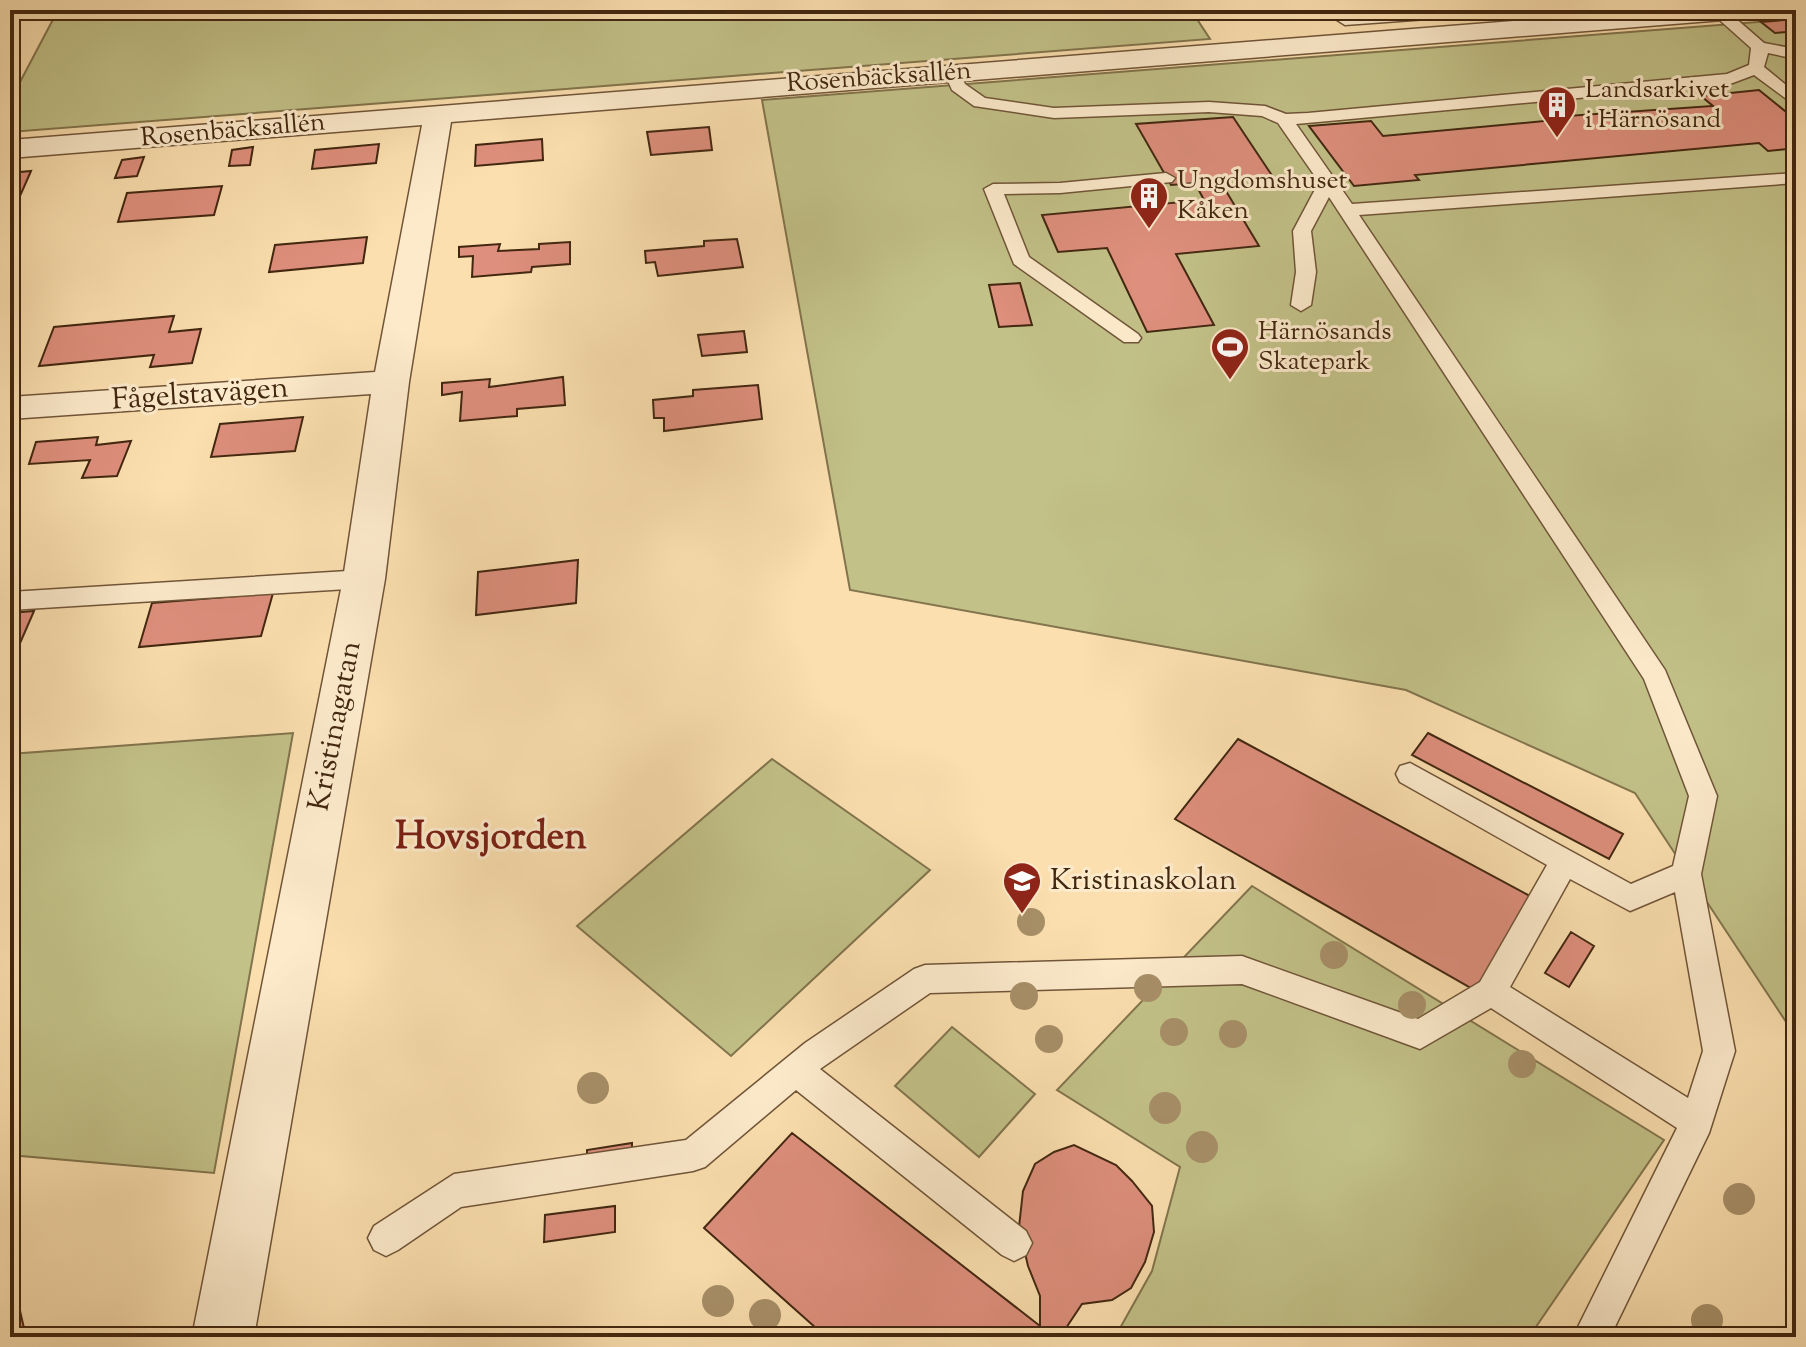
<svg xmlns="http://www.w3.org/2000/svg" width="1806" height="1347" font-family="'Sorts Mill Goudy',serif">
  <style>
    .green { fill: #c2c188; stroke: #82744c; stroke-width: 2 }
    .building { fill: #de8f7d; stroke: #422710; stroke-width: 2 }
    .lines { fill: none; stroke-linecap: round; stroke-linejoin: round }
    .service-casing { stroke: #705538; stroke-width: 3 }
    .minor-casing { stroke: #705538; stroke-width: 3 }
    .service { fill: #fceacb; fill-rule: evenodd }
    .minor { fill: #fceacb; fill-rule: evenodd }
    .tree { fill: #a78f68 }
    .labels { text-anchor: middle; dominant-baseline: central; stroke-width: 6; stroke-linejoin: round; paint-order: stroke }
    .far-street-label { font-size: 26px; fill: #422710; stroke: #fceacb }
    .far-poi-label { font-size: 26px; fill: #422710; stroke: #fceacb; text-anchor: start }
    .street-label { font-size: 30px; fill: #422710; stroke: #fceacb }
    .poi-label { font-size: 30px; fill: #422710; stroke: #fceacb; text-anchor: start }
    .district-label { font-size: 38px; font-weight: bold; fill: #7a1f14; stroke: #fceacb }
  </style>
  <rect width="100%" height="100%" fill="#fbdfaf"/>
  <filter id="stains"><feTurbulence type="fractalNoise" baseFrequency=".0025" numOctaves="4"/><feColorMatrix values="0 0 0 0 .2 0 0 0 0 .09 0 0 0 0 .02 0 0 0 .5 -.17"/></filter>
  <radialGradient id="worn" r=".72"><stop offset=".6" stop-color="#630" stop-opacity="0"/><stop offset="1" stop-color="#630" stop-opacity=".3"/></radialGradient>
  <!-- green -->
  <path class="green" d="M58 10H1191L1210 39 10 132V101Z
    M1796 19V1037L1635 793 1406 690 850 590 762 100Z
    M293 733 214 1173 10 1155V754Z
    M772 759 930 870 731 1056 577 926Z
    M1252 886 1664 1140 1529 1337H1115L1152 1271 1180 1167 1057 1090Z
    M952 1027 1035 1094 979 1157 895 1086Z"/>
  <!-- building -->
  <path class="building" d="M1796 19V31L1775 33 1761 22Z
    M1759 90 1796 120V148L1768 151 1759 143 1415 175 1419 180 1354 186 1309 126 1371 121 1383 136 1555 120 1552 117 1713 106 1701 96Z
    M1233 117 1273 177 1220 181 1259 246 1176 254 1214 325 1147 332 1107 248 1058 252 1042 215 1204 200 1195 183 1171 185 1136 124Z
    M709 127 712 150 651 155 647 132Z
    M542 139 543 160 475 166 476 145Z
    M379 144 376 163 312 169 315 150Z
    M253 147 250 165 229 166 232 150Z
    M144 157 137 176 115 178 122 160Z
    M31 171 20 196H10V173Z
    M222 186 214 215 118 222 127 193Z
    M367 237 363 263 269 272 275 245Z
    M737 239 743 267 658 276 655 262 646 263 645 251 704 246V241Z
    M570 242V264L532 267 531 272 472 277 473 256 459 257V247L500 244 498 251 539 249V244Z
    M1020 283 1032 325 999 327 989 285Z
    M174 316 169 332 201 329 192 363 150 367 154 355 39 366 54 327Z
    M744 331 747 352 702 356 698 335Z
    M563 377 565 405 517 409V416L460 421 462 392 442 395V383L490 379 489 387Z
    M758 385 762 419 664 431V418H654L653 400 693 396V390Z
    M303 417 295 451 211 457 220 424Z
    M98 437 96 445 131 441 117 476 82 478 90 460 29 464 36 442Z
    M578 560 576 603 476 615 478 572Z
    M273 593 261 636 139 647 152 603Z
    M34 611 14 657H10V613Z
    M1428 733 1623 834 1609 859 1412 755Z
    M1238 739 1530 896 1478 992 1175 819Z
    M1571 932 1594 946 1569 987 1545 973Z
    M792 1133 1040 1326V1296L1028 1266 1019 1227 1023 1191 1035 1164 1054 1152 1074 1145 1116 1165 1132 1181 1152 1206 1154 1232 1145 1262 1131 1288 1112 1300 1082 1304 1060 1337H826L704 1228Z
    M632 1143V1161L587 1167V1150Z
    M615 1206V1232L544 1242 545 1215Z
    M10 1267 26 1337H10Z"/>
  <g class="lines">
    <!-- service casing -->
    <g class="service-casing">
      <path id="service" d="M1419 10H1490L1482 15 1345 25 1337 20 1345 15Z
        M1713 10H1726L1764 43 1796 49V59L1768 53 1764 67 1796 93V106L1754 75 1730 84 1296 124 1352 204 1796 173V183L1359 215 1665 670 1717 796 1701 874 1735 1051 1709 1133 1610 1337H1573L1677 1128 1491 1008 1420 1049 1242 984 930 993 820 1069 1026 1231 1032 1243 1026 1255 1014 1261 1002 1255 796 1090 705 1167 693 1171 461 1207 398 1250 386 1256 374 1250 368 1238 374 1226 454 1174 686 1140 805 1043 914 969 925 965 1242 956 1418 1019 1480 982 1547 865 1400 782 1396 774 1400 766 1410 763 1631 884 1673 866 1689 796 1644 679 1329 197 1311 231 1316 272 1311 305 1301 311 1291 305 1296 272 1293 231 1319 182 1278 123 1262 116 1209 112 1054 118 974 106 952 90 944 72 946 69H958L965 84 985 98 1054 108 1209 102 1265 106 1286 114 1308 113 1727 74 1749 65 1751 48 1714 15ZM1570 879 1630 911 1675 892 1703 1051 1688 1098 1510 987Z
        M1166 173 1175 178 1172 182 1060 193 1004 194 1029 257 1138 334 1141 338 1138 342H1124L1014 264 984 189 993 184 1060 183Z
        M364 570 373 573 376 579 373 585 364 588 10 610V592Z"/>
    </g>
    <!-- minor casing -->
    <g class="minor-casing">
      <path id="minor" d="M1651 10H1761L1757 15 1748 18 451 122 409 382 385 579 254 1337H192L343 579 371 394 10 419V397L375 372 422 125 10 158V140Z"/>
    </g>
    <!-- service -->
    <use href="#service" class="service"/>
    <!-- minor -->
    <use href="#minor" class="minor"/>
  </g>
  <!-- trees -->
  <g class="tree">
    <circle cx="1031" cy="922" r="14"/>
    <circle cx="1334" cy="955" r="14"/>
    <circle cx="1148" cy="988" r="14"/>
    <circle cx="1024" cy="996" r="14"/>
    <circle cx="1412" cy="1005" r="14"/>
    <circle cx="1174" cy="1032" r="14"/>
    <circle cx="1233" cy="1034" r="14"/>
    <circle cx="1049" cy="1039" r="14"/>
    <circle cx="1522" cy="1064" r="14"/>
    <circle cx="593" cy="1088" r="16"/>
    <circle cx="1165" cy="1108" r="16"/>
    <circle cx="1202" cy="1147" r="16"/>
    <circle cx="1739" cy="1199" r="16"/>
    <circle cx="718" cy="1301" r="16"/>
    <circle cx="765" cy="1315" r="16"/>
    <circle cx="1707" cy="1320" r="16"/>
  </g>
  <!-- icons -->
  <defs>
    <g id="building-pin" transform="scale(2)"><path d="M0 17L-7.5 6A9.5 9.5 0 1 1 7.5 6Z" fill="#8f2418" stroke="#fceacb"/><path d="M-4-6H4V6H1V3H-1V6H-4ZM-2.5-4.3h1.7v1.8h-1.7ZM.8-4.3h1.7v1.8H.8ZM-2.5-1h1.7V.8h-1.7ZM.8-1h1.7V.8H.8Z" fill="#fff"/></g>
    <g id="stadium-pin" transform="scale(2)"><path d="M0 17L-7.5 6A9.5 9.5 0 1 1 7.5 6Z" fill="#8f2418" stroke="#fceacb"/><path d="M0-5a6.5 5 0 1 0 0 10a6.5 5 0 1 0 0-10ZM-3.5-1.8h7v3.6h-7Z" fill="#fff"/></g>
    <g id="school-pin" transform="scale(2)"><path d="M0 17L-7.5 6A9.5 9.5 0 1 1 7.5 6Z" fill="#8f2418" stroke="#fceacb"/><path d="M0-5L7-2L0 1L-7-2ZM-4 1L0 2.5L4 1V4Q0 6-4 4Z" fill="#fff"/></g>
  </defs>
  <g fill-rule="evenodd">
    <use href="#building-pin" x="1557" y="105"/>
    <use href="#building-pin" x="1149" y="196"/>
    <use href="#stadium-pin" x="1230" y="347"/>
    <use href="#school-pin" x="1022" y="881"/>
  </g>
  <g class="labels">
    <!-- far-street labels -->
    <g class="far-street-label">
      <text transform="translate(879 78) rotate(-4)">Rosenbäcksallén</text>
      <text transform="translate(233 131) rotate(-5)">Rosenbäcksallén</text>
    </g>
    <!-- far-poi labels -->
    <g class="far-poi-label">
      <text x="1585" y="90">Landsarkivet<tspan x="1585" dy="30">i Härnösand</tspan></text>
      <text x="1177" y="181">Ungdomshuset<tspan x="1177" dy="30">Kåken</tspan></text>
      <text x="1258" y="332">Härnösands<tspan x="1258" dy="30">Skatepark</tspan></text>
    </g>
    <!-- street labels -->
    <g class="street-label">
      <text transform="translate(200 395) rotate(-4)">Fågelstavägen</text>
      <text transform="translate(336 726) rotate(-79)">Kristinagatan</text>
    </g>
    <!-- poi labels -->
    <g class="poi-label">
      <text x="1050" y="881">Kristinaskolan</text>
    </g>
    <!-- district labels -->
    <g class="district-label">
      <text x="491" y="839">Hovsjorden</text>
    </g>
  </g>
  <!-- margin -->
  <rect width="1806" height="1347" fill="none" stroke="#fbdfaf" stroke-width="40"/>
  <rect x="12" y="12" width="1782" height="1323" fill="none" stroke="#422710" stroke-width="4"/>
  <rect x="20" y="20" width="1766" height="1307" fill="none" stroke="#422710" stroke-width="2"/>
  <rect width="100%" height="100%" filter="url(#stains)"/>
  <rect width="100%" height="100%" fill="url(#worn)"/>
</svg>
